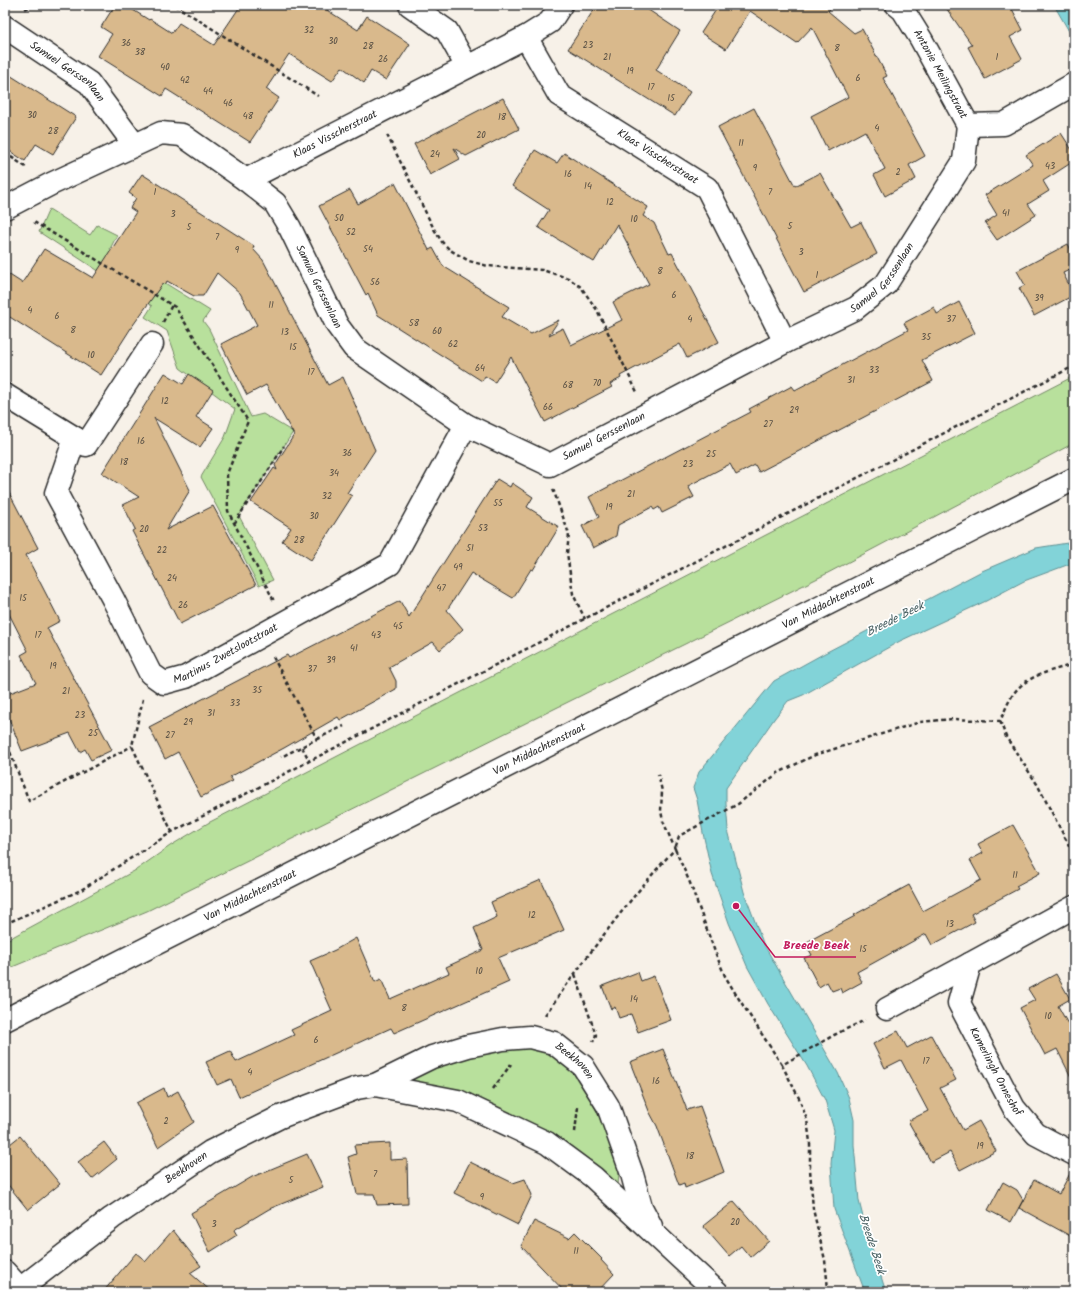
<svg xmlns="http://www.w3.org/2000/svg" width="1079" height="1297" font-family="Kalam,sans-serif">
  <style>
    .green { fill: #b8e09c; stroke: #728664 }
    .water { fill: #82d3d8; stroke: #5f9093 }
    .building { fill: #d9b98c; stroke: #2b2b2b }
    .lines { fill: none; stroke-linecap: round; stroke-linejoin: round }
    .minor-casing { stroke: #2b2b2b; stroke-width: 25 }
    .tertiary-casing { stroke: #2b2b2b; stroke-width: 25 }
    .primary-casing { stroke: #2b2b2b; stroke-width: 25 }
    .path { stroke: #2b2b2b; stroke-width: 2.5; stroke-dasharray: 4 3; stroke-linecap: butt }
    .minor { stroke: #fff; stroke-width: 22 }
    .tertiary { stroke: #fff; stroke-width: 22 }
    .primary { stroke: #fff; stroke-width: 22 }
    .labels { text-anchor: middle; dominant-baseline: central; stroke-width: 3.5; stroke-linejoin: round; paint-order: stroke }
    .number-label { font-size: 9px; fill: #564e43 }
    .street-label { font-size: 11px; fill: #2b2b2b; stroke: #fff }
    .water-label { font-size: 12px; font-style: italic; fill: #455d5f; stroke: #fff }
    .leader { fill: none; stroke: #c2185b; stroke-width: 1.5 }
    .callout-dot { fill: #c2185b; stroke: #fff; stroke-width: 1.5 }
    .callout-label { font-size: 12px; text-anchor: middle; font-weight: bold; fill: #c2185b; stroke: #fff; stroke-width: 3.5; stroke-linejoin: round; paint-order: stroke }
  </style>
  <rect width="100%" height="100%" fill="#f7f1e8"/>
  <filter id="ink" filterUnits="userSpaceOnUse"><feTurbulence type="fractalNoise" baseFrequency=".025" numOctaves="2"/><feDisplacementMap in="SourceGraphic" scale="8" xChannelSelector="R" yChannelSelector="G"/><feConvolveMatrix kernelMatrix="1 2 1 2 8 2 1 2 1" color-interpolation-filters="sRGB"/></filter>
  <g filter="url(#ink)">
    <!-- green -->
    <path class="green" d="M49 209 90 235 97 225 117 235 110 249 210 311 203 321 209 329 251 417 263 414 293 432 239 516 273 580 259 586 201 477 225 437 235 409 180 368 167 331 145 317 152 306 39 232Z
      M1074 376V443L824 575 147 911 5 970V941L136 870 170 846 208 823Z
      M516 1046 544 1049 569 1066 586 1087 605 1130 619 1172 618 1186 419 1087 410 1080 412 1073 447 1062Z"/>
    <!-- water -->
    <path class="water" d="M1054 5H1074V40Z
      M1074 542V565H1067L1024 581 986 601 900 641 803 695 788 701 774 719 726 788V804L728 830 744 892 763 943 838 1073 849 1098 854 1120V1145L859 1201 867 1233 886 1292H865L834 1209 831 1163 834 1130 825 1100 807 1066 768 1004 747 966 729 923 712 874 703 833 697 800 693 788 699 772 774 681 823 654 982 571 1036 548Z"/>
    <!-- building -->
    <path class="building" d="M115 5H125L149 20 150 19 172 33 179 23 214 45 241 5H319L358 30 367 16 410 44 386 80 371 71 364 83 342 67 332 81 289 54 266 89 279 98 250 142 166 89 162 96 98 56 112 34 101 27Z
      M597 5H641L680 31 656 70 690 92 675 116 568 49Z
      M719 5H834L828 11 854 33 862 29 887 76 883 78 925 156 909 165 916 179 885 196 874 175 885 169 865 131 828 151 811 116 848 97 812 27 797 43 750 11 726 49 701 33Z
      M944 5H1010L1023 30 1010 37 1022 59 985 79 968 47 972 45Z
      M5 72 76 117 53 154 36 144 25 161 5 148Z
      M503 98 519 129 466 156 454 148 460 159 430 175 414 144Z
      M754 108 795 186 820 173 851 227 861 222 877 254 804 292 718 127Z
      M1061 133 1074 153V161L1043 181 1049 191 1028 204 1036 215 997 240 985 223 997 215 985 195 1033 165 1026 155Z
      M535 150 557 163 564 153 648 207 643 216 654 223 669 254 672 253 719 342 687 358 680 344 620 376 621 378 610 384 612 387 545 422 511 357 495 382 485 376 482 381 378 315 368 293 366 295 319 206 350 190 358 204 395 183 429 250 433 248 443 266 509 307 502 317 531 334 559 320 549 335 563 328 571 345 622 320 613 302 649 284 617 224 594 262 538 227 549 210 512 186Z
      M142 174 254 246 253 249 263 260 328 385 343 377 375 450 347 493 352 496 311 560 282 541 291 528 251 502 274 468 277 470 275 465 294 435 266 385 247 395 221 344 257 325 240 293 217 273 203 296H194L167 281 165 285 163 283 131 328 101 375 5 314V272L22 283 44 249 93 278 136 212 130 208 136 198 129 193Z
      M1068 244 1074 256V268L1063 273 1074 295 1034 316 1019 288 1025 285 1017 271Z
      M959 302 975 333 922 360 933 381 759 472 755 465 736 475 730 464 688 486 694 497 662 513 659 507 654 510 652 507 618 525 616 536 593 548 582 526 599 517 589 497 751 412 749 409 792 386 795 390 908 330 904 323 934 307 937 314Z
      M165 373 183 384 189 374 213 390 196 417 213 428 200 447 154 418 190 490 166 530 213 506 256 585 180 624 132 531 135 529 123 505 139 497 102 473Z
      M497 479 510 487 512 483 533 497 527 507 559 527 533 570 531 569 513 598 471 573 447 610 463 629 440 650 433 642 389 667 396 681V689L340 720 338 717 284 748 230 777 233 781 201 797 178 752 165 759 149 727 287 655 289 658 400 601 409 617Z
      M5 485 38 548 26 555 60 621 47 628 112 750 91 760 85 749 80 752 70 733 22 751 5 709V695L36 683 21 655 28 651 5 606Z
      M1013 825 1040 873 1016 886 1018 889 971 914 975 922 932 945 926 934 857 972 862 982 842 993 840 988 832 991 827 982 819 987 804 958 812 955 805 943 855 916 854 915 909 885 923 911 981 880 970 860 983 853 978 844Z
      M541 880 564 930 498 958 509 982 394 1033 391 1028 239 1097 231 1079 217 1085 206 1062 230 1051 236 1062 294 1035 291 1030 332 1011 310 961 335 950 356 938 375 982 381 979 390 999 449 973 446 967 483 950 474 928 497 917 491 902Z
      M638 972 641 981 654 976 671 1020 638 1032 631 1014 619 1018 615 1007 611 1009 602 986Z
      M1056 974 1070 999 1058 1006 1074 1035V1083L1057 1049 1045 1055 1020 1008 1035 1000 1028 989Z
      M898 1031 907 1048 931 1035 956 1080 940 1088 963 1130 979 1121 996 1151 960 1170 950 1152 931 1162 908 1121 928 1111 901 1060 885 1068 873 1044Z
      M663 1049 687 1110 700 1106 724 1172 685 1188 684 1183 679 1185 657 1126 649 1111 630 1062Z
      M164 1088 167 1097 178 1091 194 1122 158 1147 136 1103Z
      M20 1136 60 1184 28 1210 5 1181V1148Z
      M104 1142 117 1159 92 1179 78 1162Z
      M390 1143V1160L407 1159 408 1204 377 1205 374 1194H357L348 1157 356 1154 354 1145Z
      M307 1154 323 1187 269 1209 234 1230 237 1235 210 1252 191 1213 252 1177Z
      M470 1162 513 1183 525 1179 532 1195 518 1225 454 1193Z
      M1074 1166V1238L1019 1208 1034 1180 1059 1194Z
      M1003 1182 1017 1190 1023 1200 1011 1222 988 1210Z
      M734 1201 769 1241 750 1257 741 1246 729 1256 703 1226Z
      M534 1221 569 1238 575 1232 602 1259 601 1260 614 1274 597 1292H565L521 1246Z
      M173 1230 201 1266 190 1273 212 1292H103L136 1253 146 1261Z"/>
    <g class="lines">
      <!-- minor casing -->
      <g class="minor-casing">
        <g id="minor">
          <path d="M410 5 447 31 467 67"/>
          <path id="s1" d="M897 5 903 10 921 39 968 125"/>
          <path id="s2" d="M5 27 89 83 134 144"/>
          <path id="s3" d="M526 37 559 95 707 188 785 342"/>
          <path id="s4" d="M246 180 526 37 550 22 561 5"/>
          <path id="s5" d="M5 208 51 184 161 133 182 135 246 180 275 203 290 228 337 325 354 348 466 425 550 465 785 342 856 308 886 284 964 161 968 125 1004 124 1074 84"/>
          <path id="s6" d="M5 395 75 438 56 493 113 599 150 673 164 683 186 677 390 564 466 425"/>
          <path d="M75 438 86 445 152 344"/>
          <path id="s7" d="M1074 907 970 964 959 1003 1014 1108 1036 1134 1074 1154"/>
          <path d="M887 1009 970 964"/>
          <path id="s8" d="M375 1085 432 1057 468 1046 503 1039 530 1037 554 1043 583 1066 608 1106 632 1174 641 1207 651 1226"/>
          <path id="s9" d="M20 1289 112 1218 210 1152 280 1117 357 1088 375 1085 458 1101 547 1143 593 1177 717 1292"/>
        </g>
      </g>
      <!-- tertiary casing -->
      <g class="tertiary-casing">
        <path id="tertiary" d="M5 1272 23 1292"/>
      </g>
      <!-- primary casing -->
      <g class="primary-casing">
        <g id="primary">
          <path id="s10" d="M5 1020 1074 479"/>
        </g>
      </g>
      <!-- path -->
      <path class="path" d="M175 5 318 96
        M25 9 34 5
        M387 135 434 229 442 242 450 250 469 261 488 266 542 270 568 278 581 287 597 310 637 392
        M5 153 26 167
        M34 222 175 307 248 421 227 474 228 511 274 601
        M163 322 172 305
        M553 489 569 534 567 553 573 594 585 619
        M234 524 284 446
        M273 657 317 739 281 757
        M143 699 132 746 172 832
        M1000 721 1006 737 1037 784 1074 855
        M5 739 29 801 132 746
        M317 739 344 726
        M302 747 309 760
        M5 924 81 890 172 832 1074 366
        M575 974 596 1035 593 1042
        M545 1015C586 958 627 901 675 849L663 821 661 811 662 791 658 774
        M782 1065 737 996 725 976 715 952 690 883 675 849 679 836 738 804 778 773 815 755 920 722 953 719 1000 721C1004 713 1007 704 1012 696 1025 675 1052 671 1074 664
        M493 1089 511 1064
        M575 1132 578 1107
        M827 1292 828 1289 825 1260 813 1209 810 1169V1142L807 1120 799 1098 782 1065 834 1035 865 1020"/>
      <!-- minor -->
      <use href="#minor" class="minor"/>
      <!-- tertiary -->
      <use href="#tertiary" class="tertiary"/>
      <!-- primary -->
      <use href="#primary" class="primary"/>
    </g>
  </g>
  <g class="labels">
    <!-- number labels -->
    <g class="number-label">
      <text x="309" y="30">32</text>
      <text x="333" y="41">30</text>
      <text x="126" y="43">36</text>
      <text x="588" y="45">23</text>
      <text x="368" y="46">28</text>
      <text x="837" y="48">8</text>
      <text x="140" y="52">38</text>
      <text x="607" y="57">21</text>
      <text x="997" y="57">1</text>
      <text x="383" y="59">26</text>
      <text x="165" y="67">40</text>
      <text x="630" y="71">19</text>
      <text x="858" y="78">6</text>
      <text x="185" y="80">42</text>
      <text x="651" y="87">17</text>
      <text x="208" y="91">44</text>
      <text x="671" y="98">15</text>
      <text x="228" y="103">46</text>
      <text x="32" y="115">30</text>
      <text x="248" y="116">48</text>
      <text x="502" y="117">18</text>
      <text x="877" y="128">4</text>
      <text x="53" y="131">28</text>
      <text x="481" y="135">20</text>
      <text x="741" y="143">11</text>
      <text x="435" y="154">24</text>
      <text x="1050" y="166">43</text>
      <text x="755" y="168">9</text>
      <text x="898" y="172">2</text>
      <text x="568" y="174">16</text>
      <text x="588" y="186">14</text>
      <text x="155" y="192">1</text>
      <text x="770" y="192">7</text>
      <text x="610" y="202">12</text>
      <text x="1006" y="213">41</text>
      <text x="173" y="214">3</text>
      <text x="339" y="218">50</text>
      <text x="634" y="219">10</text>
      <text x="790" y="226">5</text>
      <text x="189" y="227">5</text>
      <text x="351" y="232">52</text>
      <text x="217" y="237">7</text>
      <text x="368" y="249">54</text>
      <text x="237" y="250">9</text>
      <text x="801" y="252">3</text>
      <text x="660" y="271">8</text>
      <text x="817" y="275">1</text>
      <text x="375" y="282">56</text>
      <text x="674" y="295">6</text>
      <text x="1039" y="298">39</text>
      <text x="271" y="305">11</text>
      <text x="30" y="310">4</text>
      <text x="57" y="316">6</text>
      <text x="690" y="319">4</text>
      <text x="951" y="319">37</text>
      <text x="414" y="323">58</text>
      <text x="73" y="330">8</text>
      <text x="437" y="331">60</text>
      <text x="285" y="332">13</text>
      <text x="926" y="337">35</text>
      <text x="453" y="344">62</text>
      <text x="293" y="347">15</text>
      <text x="91" y="355">10</text>
      <text x="480" y="368">64</text>
      <text x="874" y="370">33</text>
      <text x="311" y="372">17</text>
      <text x="851" y="380">31</text>
      <text x="597" y="383">70</text>
      <text x="568" y="385">68</text>
      <text x="165" y="401">12</text>
      <text x="548" y="407">66</text>
      <text x="794" y="410">29</text>
      <text x="768" y="424">27</text>
      <text x="141" y="441">16</text>
      <text x="347" y="453">36</text>
      <text x="711" y="454">25</text>
      <text x="124" y="462">18</text>
      <text x="688" y="464">23</text>
      <text x="334" y="473">34</text>
      <text x="631" y="494">21</text>
      <text x="327" y="496">32</text>
      <text x="498" y="503">55</text>
      <text x="609" y="507">19</text>
      <text x="314" y="516">30</text>
      <text x="483" y="528">53</text>
      <text x="144" y="529">20</text>
      <text x="299" y="540">28</text>
      <text x="470" y="548">51</text>
      <text x="162" y="550">22</text>
      <text x="458" y="567">49</text>
      <text x="172" y="578">24</text>
      <text x="441" y="588">47</text>
      <text x="23" y="598">15</text>
      <text x="183" y="605">26</text>
      <text x="398" y="626">45</text>
      <text x="38" y="635">17</text>
      <text x="376" y="635">43</text>
      <text x="354" y="648">41</text>
      <text x="331" y="660">39</text>
      <text x="53" y="666">19</text>
      <text x="312" y="669">37</text>
      <text x="257" y="690">35</text>
      <text x="66" y="691">21</text>
      <text x="235" y="703">33</text>
      <text x="211" y="713">31</text>
      <text x="80" y="715">23</text>
      <text x="188" y="722">29</text>
      <text x="93" y="733">25</text>
      <text x="170" y="735">27</text>
      <text x="1015" y="875">11</text>
      <text x="532" y="915">12</text>
      <text x="950" y="924">13</text>
      <text x="863" y="949">15</text>
      <text x="479" y="971">10</text>
      <text x="634" y="999">14</text>
      <text x="404" y="1008">8</text>
      <text x="1048" y="1016">10</text>
      <text x="316" y="1040">6</text>
      <text x="926" y="1061">17</text>
      <text x="250" y="1072">4</text>
      <text x="656" y="1081">16</text>
      <text x="166" y="1121">2</text>
      <text x="980" y="1146">19</text>
      <text x="690" y="1156">18</text>
      <text x="375" y="1174">7</text>
      <text x="291" y="1180">5</text>
      <text x="482" y="1197">9</text>
      <text x="735" y="1222">20</text>
      <text x="214" y="1224">3</text>
      <text x="576" y="1251">11</text>
    </g>
    <!-- street labels -->
    <g class="street-label">
      <text stroke="none"><textPath href="#s2" startOffset="77">Samuel Gerssenlaan</textPath></text>
      <text stroke="none"><textPath href="#s1" startOffset="82">Antonie Meilingstraat</textPath></text>
      <text stroke="none"><textPath href="#s4" startOffset="100">Klaas Visscherstraat</textPath></text>
      <text stroke="none"><textPath href="#s3" startOffset="183">Klaas Visscherstraat</textPath></text>
      <text stroke="none"><textPath href="#s5" startOffset="1088">Samuel Gerssenlaan</textPath></text>
      <text stroke="none"><textPath href="#s5" startOffset="404">Samuel Gerssenlaan</textPath></text>
      <text stroke="none"><textPath href="#s5" startOffset="765">Samuel Gerssenlaan</textPath></text>
      <text stroke="none"><textPath href="#s10" startOffset="923">Van Middachtenstraat</textPath></text>
      <text stroke="none"><textPath href="#s6" startOffset="429">Martinus Zwetslootstraat</textPath></text>
      <text stroke="none"><textPath href="#s10" startOffset="599">Van Middachtenstraat</textPath></text>
      <text stroke="none"><textPath href="#s10" startOffset="275">Van Middachtenstraat</textPath></text>
      <text stroke="none"><textPath href="#s8" startOffset="216">Beekhoven</textPath></text>
      <text stroke="none"><textPath href="#s7" startOffset="237">Kamerlingh Onneshof</textPath></text>
      <text stroke="none"><textPath href="#s9" startOffset="206">Beekhoven</textPath></text>
    </g>
    <!-- water labels -->
    <g class="water-label">
      <text transform="translate(895 619) rotate(-27)">Breede Beek</text>
      <text transform="translate(872 1244) rotate(72)">Breede Beek</text>
    </g>
  </g>
  <!-- callouts -->
  <path class="leader" d="M736 906L775 957H856"/>
  <circle class="callout-dot" cx="736" cy="906" r="4"/>
  <g class="callout-label">
    <text x="816" y="949">Breede Beek</text>
  </g>
  <!-- margin -->
  <rect width="1079" height="1297" fill="none" stroke="#fff" stroke-width="20"/>
  <rect x="10" y="10" width="1059" height="1277" fill="none" stroke="#2b2b2b" stroke-width="1.5" filter="url(#ink)"/>
</svg>
